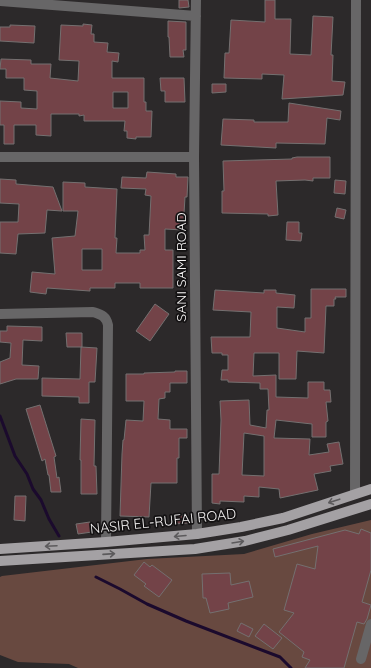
<svg xmlns="http://www.w3.org/2000/svg" width="371" height="668" font-family="Quicksand,sans-serif">
  <style>
    .green { fill: #684940 }
    .lines { fill: none; stroke-linecap: round; stroke-linejoin: round }
    .stream { stroke: #1b0a2d; stroke-width: 3 }
    .building { fill: #734348; stroke: #747070; fill-rule: evenodd }
    .minor { stroke: #676667; stroke-width: 10 }
    .major { stroke: #a4a1a4; stroke-width: 10 }
    .oneway { stroke: #5c5a5c }
    .labels { text-anchor: middle; dominant-baseline: central; stroke-width: 3.5; stroke-linejoin: round; paint-order: stroke }
    .street-label { font-size: 14px; fill: #f5f3f3; stroke: #141213 }
  </style>
  <rect width="100%" height="100%" fill="#2c292a"/>
  <!-- green -->
  <path class="green" d="M371 520V668H78L69 664 18 662 0 655V577L2 576 147 559 244 554 312 534Z"/>
  <g class="lines">
    <!-- stream -->
    <path class="stream" d="M0 416 15 456 27 474 33 489 41 500 49 519 59 536
      M96 577 120 589 147 604 186 621 280 657 291 668"/>
  </g>
  <!-- building -->
  <path class="building" d="M179 0H188L189 7 179 8Z
    M265 0H275V19H291L290 54 311 55 313 16 333 17 331 55H333L332 81 345 82 343 95 282 99 284 75 262 74V79L224 78 225 53H229L231 20 265 22Z
    M168 21 186 22V50H183L184 57H170L169 37H168Z
    M83 24 92 25 91 34H94V42L108 43 107 52 119 53 118 62 112 61V78H144V102H146V111H152L151 137H136V139L127 138V131H124L125 121H84V115L79 116V114H51V136L36 135V125H14V144H4V125H0V101L21 102V108L37 109V91L24 90V78H6V69H0L1 59 31 60V64H51L50 78 78 81 79 61 59 60 61 25 83 26ZM113 92H128V108H113Z
    M10 25 35 26 34 43 0 41V27H10Z
    M160 78H184L185 102H165V91H161Z
    M212 84H226V92L212 93Z
    M289 103 341 111 340 120 327 118 325 144 276 143V148L221 145 223 119 254 120V122H288Z
    M297 157H330V178H313V181L305 180 276 181 278 215 268 216V214L222 213V191H224L223 161 292 159V158Z
    M147 172 176 174V177H188L187 197H185L183 230 165 229V250H173V288H140V283H115V288H90V291L47 288 46 294 30 292 32 272 55 274 52 238 75 236 78 211H63V182L85 183V187L117 189 115 238H117L116 253H140V250H145L144 235H149L151 196 145 195 146 189 121 188 122 177 146 178ZM82 249H102V270H82Z
    M0 179 16 180V184L53 187 62 211 47 210 45 233 18 234 16 254 0 253V222H18L19 204 0 203Z
    M335 180 346 181 345 194 334 193Z
    M337 208 346 210 344 219 335 217Z
    M287 222H299V233H302L301 241 286 240Z
    M311 289H346V297H335L336 299H334V306H326L324 353 297 351 296 379H279V353H254L253 376 276 375V397L308 398V382H324V390H330L331 402H326L328 421 326 422V437H312V424L276 420 274 438 310 439 309 455 329 452 327 444 339 442 343 464 330 466 331 471 314 474 318 490 280 498 279 489 259 487V497L244 496V502L220 501V504L212 503V474H219L221 420 220 401 249 400 250 425 266 428 267 410H269L268 389H260V383L228 382V380H221L222 370H228V355H222V353H212L211 337H250L251 312 213 310 215 290 264 293V290H276V293L295 295 294 308 277 307V328L305 332V318H311ZM244 433 264 436V476L242 475Z
    M155 304 169 314 150 341 136 331Z
    M7 326 42 327V341L23 340 22 365 39 366 38 379H16L0 384V362L10 358 11 343 0 342V331H7Z
    M66 333H82V347H67Z
    M81 347 97 348 95 382H89V403H79V397L42 396V378L80 379Z
    M175 371H187V383H170V392H165V398L159 399 158 419 170 420V429H187V438H179V458H177V483H151L149 517 120 516 122 454 123 440H124L126 420 143 421 144 401H126V374H144V373L175 372Z
    M40 405 56 456 54 457 57 478 59 477 61 492H51L49 475H48L45 459 42 461 26 409Z
    M81 419 95 420 94 466H96L97 494H81V460H80Z
    M15 496H26L25 521 14 520Z
    M187 515 188 523 174 524V516Z
    M90 522 92 532 78 534 76 524Z
    M361 529 371 533V570L362 602 371 605 367 619 364 624 357 622 344 668H305L310 660 302 657 304 652 279 632 294 613 284 610 297 564 315 569 318 546 275 557 273 549 345 530 359 534Z
    M144 562 150 567 152 565 172 580 159 597 144 586 146 584 134 575Z
    M230 573 231 585 249 581 253 597 228 603 229 609 210 613 206 598H203L202 574Z
    M241 623 253 629 249 637 237 631Z
    M264 624 282 638 273 649 255 636Z"/>
  <g class="lines">
    <!-- minor -->
    <path class="minor" d="M196 0 194 157 197 534
      M0 1 196 16
      M0 157H194
      M0 314 93 312C102 315 106 316 108 325L106 542
      M355 494 356 0
      M361 659 371 624"/>
    <!-- major -->
    <path class="major" d="M0 549 106 542 197 534 241 527 283 518 371 489
      M0 561 195 549 245 541 288 530 371 504"/>
  </g>
  <!-- one-way arrows -->
  <defs><path id="oneway-shaft" d="M-6 0H5M1.5-3L5.5 0L1.5 3" fill="none" stroke-width="1.6" stroke-linecap="round" stroke-linejoin="round"/></defs>
  <g class="oneway">
    <use href="#oneway-shaft" transform="translate(334 501) rotate(162)"/>
    <use href="#oneway-shaft" transform="translate(180 536) rotate(175)"/>
    <use href="#oneway-shaft" transform="translate(238 542) rotate(-9)"/>
    <use href="#oneway-shaft" transform="translate(51 546) rotate(177)"/>
    <use href="#oneway-shaft" transform="translate(109 554) rotate(-4)"/>
  </g>
  <g class="labels">
    <!-- street labels -->
    <g class="street-label">
      <text transform="translate(181 267) rotate(-90)">SANI SAMI ROAD</text>
      <text transform="translate(163 521) rotate(-6)">NASIR EL-RUFAI ROAD</text>
    </g>
  </g>
</svg>
